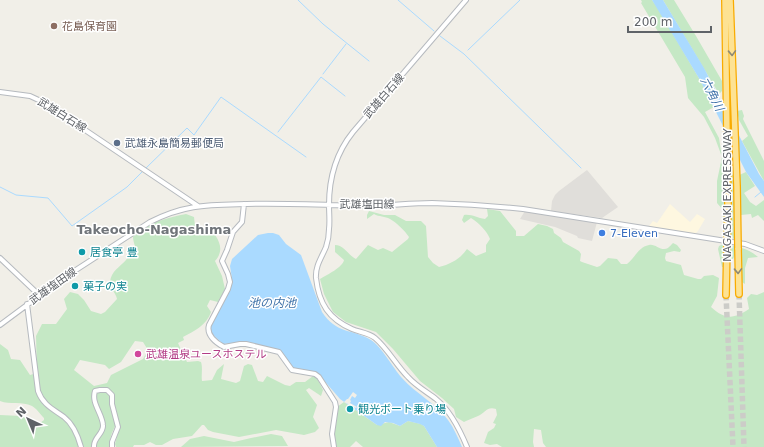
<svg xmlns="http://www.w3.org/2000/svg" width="764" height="447" font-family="'DejaVu Sans','Noto Sans JP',sans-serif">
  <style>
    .commercial { fill: #fef7e0 }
    .industrial { fill: #e0deda }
    .green { fill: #c5e8c5; fill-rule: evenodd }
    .water { fill: #aadaff }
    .pier { fill: #f1efe8 }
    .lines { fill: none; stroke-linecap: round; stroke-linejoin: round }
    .stream { stroke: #aadaff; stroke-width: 1 }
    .highway-tunnel { stroke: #ccccc8; stroke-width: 5.5; stroke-dasharray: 5.5 3; stroke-linecap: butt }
    .secondary-casing { stroke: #b6babf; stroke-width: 6 }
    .highway-casing { stroke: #f9ab00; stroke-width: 8 }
    .secondary { stroke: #fff; stroke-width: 4 }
    .highway { stroke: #fde293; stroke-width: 5.5 }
    .highway-bridge-casing { stroke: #f9ab00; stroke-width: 8; stroke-linecap: butt }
    .highway-bridge { stroke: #fde293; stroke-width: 5.5 }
    .oneway { stroke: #8e8975 }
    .education-dot { fill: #8d6e63; stroke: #fff; stroke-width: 1.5 }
    .service-dot { fill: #5c6f8a; stroke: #fff; stroke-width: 1.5 }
    .shop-dot { fill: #3f7fe0; stroke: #fff; stroke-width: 1.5 }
    .culture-dot { fill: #0f9aa8; stroke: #fff; stroke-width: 1.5 }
    .hotel-dot { fill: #d1479c; stroke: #fff; stroke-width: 1.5 }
    .labels { text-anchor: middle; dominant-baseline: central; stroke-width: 3; stroke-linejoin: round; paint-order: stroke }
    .education-label { font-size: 11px; fill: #785e54; stroke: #fff; text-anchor: start }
    .street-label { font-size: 11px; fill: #5f6368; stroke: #fff }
    .service-label { font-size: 11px; fill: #4e5e75; stroke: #fff; text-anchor: start }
    .shop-label { font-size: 11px; fill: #366cbe; stroke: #fff; text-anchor: start }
    .culture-label { font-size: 11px; fill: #0d838f; stroke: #fff; text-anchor: start }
    .hotel-label { font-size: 11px; fill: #b23c85; stroke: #fff; text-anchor: start }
    .water-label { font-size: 12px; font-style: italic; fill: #4174aa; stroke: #fff }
    .quarter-label { font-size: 13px; font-weight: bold; fill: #70757a; stroke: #fff }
  </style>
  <rect width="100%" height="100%" fill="#f1efe8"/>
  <!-- commercial -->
  <path class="commercial" d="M670 204 690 222 697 214 705 219 698 231 695 234 649 226 653 221 657 223Z"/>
  <!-- industrial -->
  <path class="industrial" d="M587 170 618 207 602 218 551 211 552 201 555 195 559 191Z
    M525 211 597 222 592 241 578 238 577 236 555 227 520 219Z"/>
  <!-- green -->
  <path class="green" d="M641 0H652L657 7 700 80 714 107 705 112 719 138 722 157 737 176 746 172 755 186 744 193 750 202 756 206 764 200V221L758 215 752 218 751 214 741 215V239L723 238V210L717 203V181L722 157 715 138 704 117 688 98 685 77 641 3 642 2Z
    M663 0H674L696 36 722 81V91L719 94Z
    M742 110 744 116 743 119 764 161V181L742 141 748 136 739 120 737 111Z
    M487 209 500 211 516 231V236H524L538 224 547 226 553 229 554 233 561 238 563 242 579 251 581 254 580 261 582 262 597 267 600 266 608 258 617 259 621 264H627C635 258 638 247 649 245 655 243 661 252 668 248 669 247 671 245 673 243L677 245 681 250 680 252 674 251 666 253 665 258 666 261 681 265 684 275 698 279H701L704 276 713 275 719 278 717 296 711 307C725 320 734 319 749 309L747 298 751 294 757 295 764 292V447H546L543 443 541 430 534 429 533 442 534 447H502L497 444 490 445 484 443 488 432 494 428 496 424 493 423 497 415 496 409C487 406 485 413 478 416 474 418 470 419 466 421L464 422 456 417 454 409 442 398 420 381 393 349 376 332 346 322 333 312 324 294 320 279C327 275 343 267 344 260L335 252V245C344 245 348 255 356 259L368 245 378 250 383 248 392 252 408 239 409 237C405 231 396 222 390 219 385 216 379 217 374 214L367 219V215L369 211 384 215H395L406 221H421L426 226 428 257 433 263 439 267C451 264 460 259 467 249L476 256 486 252V245L490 239C487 231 479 223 471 218L464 223 462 220 464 215C472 214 477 218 485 219L488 216Z
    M186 214 194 217 195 226 198 229 203 230 207 225C216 235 227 248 215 261L222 276 225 289 218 302 210 300 207 306 211 312C207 325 194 331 183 337L184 340 178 343 187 362 198 361 201 362C203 368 201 375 202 381L212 380 217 370 224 364 221 379 236 383 240 381 244 366 248 364 252 365 258 381 263 382 267 376 285 385 290 386 296 382H305L313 376 317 378 323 390 321 396 309 388 306 390 317 405 313 417 319 428 315 432 304 435 276 430 239 437 213 432 208 430 204 425H202L192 436 173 439 162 445H156L150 442 144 445H134L133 447H116L115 444 119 429 116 424C113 431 108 439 111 447H0V415L21 416 38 423H40L44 420V418C40 414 36 408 32 406 22 401 10 405 0 401V344L8 350 11 359 20 360 30 375 37 373 36 336 42 324H56L67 309 64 299 70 292 78 294 84 300 91 311 101 314 105 312 117 299C116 293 110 289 110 282 111 271 120 267 126 260 129 256 132 251 135 246 134 244 133 239 133 237 137 225 175 216 186 214ZM135 341 143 342 148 350 143 359 111 375 107 383 94 386 74 370 80 360 105 365 109 369 121 362Z
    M723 244C737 246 748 248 758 257L748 258 745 268V284L742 282 741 254 739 252 736 253 733 259H731L727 251 724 267H722L718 249 719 246Z
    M344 402 377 425 389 422 400 426 408 421 421 424 424 426 437 447H363L356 441 350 447H334L333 434 337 407Z
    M271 434 282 436 288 446 181 447 190 439 204 436 234 442 251 438Z"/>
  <!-- water -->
  <path class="water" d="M652 0H663L704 68 759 174 764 181V197L746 172 700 80Z
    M268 233H273L279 235 286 244 301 255 322 312C336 334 353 329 371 340 382 347 393 368 402 378 416 394 436 403 448 420 454 428 458 438 462 447H437L424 426 420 424 408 421 400 426 393 423 385 422 381 426 377 425 340 399 321 377 293 369 283 354 243 342 223 344 210 332 211 324 231 285 232 279 230 266 232 259 258 235Z"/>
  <!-- pier -->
  <path class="pier" d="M353 392 357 395 355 398 352 396 350 400 351 401 350 403 357 407 356 408 344 402 347 399H348Z"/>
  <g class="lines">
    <!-- stream -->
    <path class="stream" d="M298 0 323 24 369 61
      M398 0 434 31
      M440 36 464 54 581 168
      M468 50 520 0
      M323 74 346 44
      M278 132 321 77 345 96
      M145 169 187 128 194 135 221 97 306 157
      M0 187 16 195 48 198 72 226 127 187 143 171
      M755 197 761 192"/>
    <!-- highway-tunnel -->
    <path class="highway-tunnel" d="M739 294 744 447
      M726 295 733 447"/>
    <!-- secondary casing -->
    <g class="secondary-casing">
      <path id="secondary" d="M466 0 353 132C336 153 329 178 329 205 329 213 330 221 329 229 329 235 328 241 326 247 322 257 315 266 316 278 319 304 329 319 352 329 359 332 369 333 375 338 388 349 396 365 408 377 416 386 427 392 436 399 451 411 460 430 467 447
        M0 92 30 96 45 103 198 206
        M244 204 242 222 233 232 227 250 222 261 228 274 230 282 228 289 209 325C206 335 216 343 224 347L240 344H246L279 352 292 370 315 374 319 377 335 402 336 407 332 434 334 447
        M0 258 39 295
        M27 304 38 391C43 405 53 409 64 417 73 424 78 436 81 447
        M0 325 62 279 150 222C185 204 208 205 247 204 286 203 326 205 365 206 387 206 410 203 432 203 462 204 493 206 523 209L745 244 764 251
        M94 447C93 437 104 434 103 425 102 413 91 403 95 391L100 390H107L112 395V404L118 427 112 442V447"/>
    </g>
    <!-- highway casing -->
    <g class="highway-casing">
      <path id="highway" d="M738 248 739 294
        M726 295 727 244"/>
    </g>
    <!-- secondary -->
    <use href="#secondary" class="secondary"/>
    <!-- highway -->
    <use href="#highway" class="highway"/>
    <!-- highway-bridge casing -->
    <g class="highway-bridge-casing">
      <path id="highway-bridge" d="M725 0 728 205 727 244
        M730 0 737 186 738 248"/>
    </g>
    <!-- highway-bridge -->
    <use href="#highway-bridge" class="highway-bridge"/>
  </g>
  <!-- one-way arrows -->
  <defs><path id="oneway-chevron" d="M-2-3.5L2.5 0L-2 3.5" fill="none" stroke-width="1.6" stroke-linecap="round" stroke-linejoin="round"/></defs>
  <g class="oneway">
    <use href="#oneway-chevron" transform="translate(732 53) rotate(88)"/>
    <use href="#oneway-chevron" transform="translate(738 271) rotate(88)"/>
  </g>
  <!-- markers -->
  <circle class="education-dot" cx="54" cy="26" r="4"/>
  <circle class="service-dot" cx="117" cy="143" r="4"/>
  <circle class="shop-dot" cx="602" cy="233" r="4"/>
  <g class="culture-dot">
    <circle cx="82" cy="252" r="4"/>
    <circle cx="75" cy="286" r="4"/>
    <circle cx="350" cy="409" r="4"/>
  </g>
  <circle class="hotel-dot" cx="138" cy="354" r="4"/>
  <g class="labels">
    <!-- education labels -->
    <g class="education-label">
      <text x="62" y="26">花島保育園</text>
    </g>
    <!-- street labels -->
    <g class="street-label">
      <text transform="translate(384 96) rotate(-49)">武雄白石線</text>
      <text transform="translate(62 115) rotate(32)">武雄白石線</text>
      <text transform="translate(727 195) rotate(-90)">NAGASAKI EXPRESSWAY</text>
      <text x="367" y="204">武雄塩田線</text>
      <text transform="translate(53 286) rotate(-35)">武雄塩田線</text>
    </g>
    <!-- service labels -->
    <g class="service-label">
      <text x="125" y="143">武雄永島簡易郵便局</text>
    </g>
    <!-- shop labels -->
    <g class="shop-label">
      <text x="610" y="233">7-Eleven</text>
    </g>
    <!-- culture labels -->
    <g class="culture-label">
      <text x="90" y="252">居食亭 豊</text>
      <text x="83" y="286">菓子の実</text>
      <text x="358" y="409">観光ボート乗り場</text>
    </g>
    <!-- hotel labels -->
    <g class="hotel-label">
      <text x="146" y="354">武雄温泉ユースホステル</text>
    </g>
    <!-- water labels -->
    <g class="water-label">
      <text transform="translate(712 94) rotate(63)">六角川</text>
      <text x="272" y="303">池の内池</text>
    </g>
    <!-- quarter labels -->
    <g class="quarter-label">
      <text x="154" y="229">Takeocho-Nagashima</text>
    </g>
  </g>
  <!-- north arrow -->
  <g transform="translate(28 419) rotate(316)" stroke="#ffffff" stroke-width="3" paint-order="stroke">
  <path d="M0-3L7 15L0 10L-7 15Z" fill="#5f6368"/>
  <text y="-6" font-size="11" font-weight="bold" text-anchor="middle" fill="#5f6368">N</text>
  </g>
  <!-- scale -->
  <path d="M628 26v6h83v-6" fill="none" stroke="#5f6368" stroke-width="2"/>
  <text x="634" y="26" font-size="12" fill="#5f6368" stroke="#ffffff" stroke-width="3" paint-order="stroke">200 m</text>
</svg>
